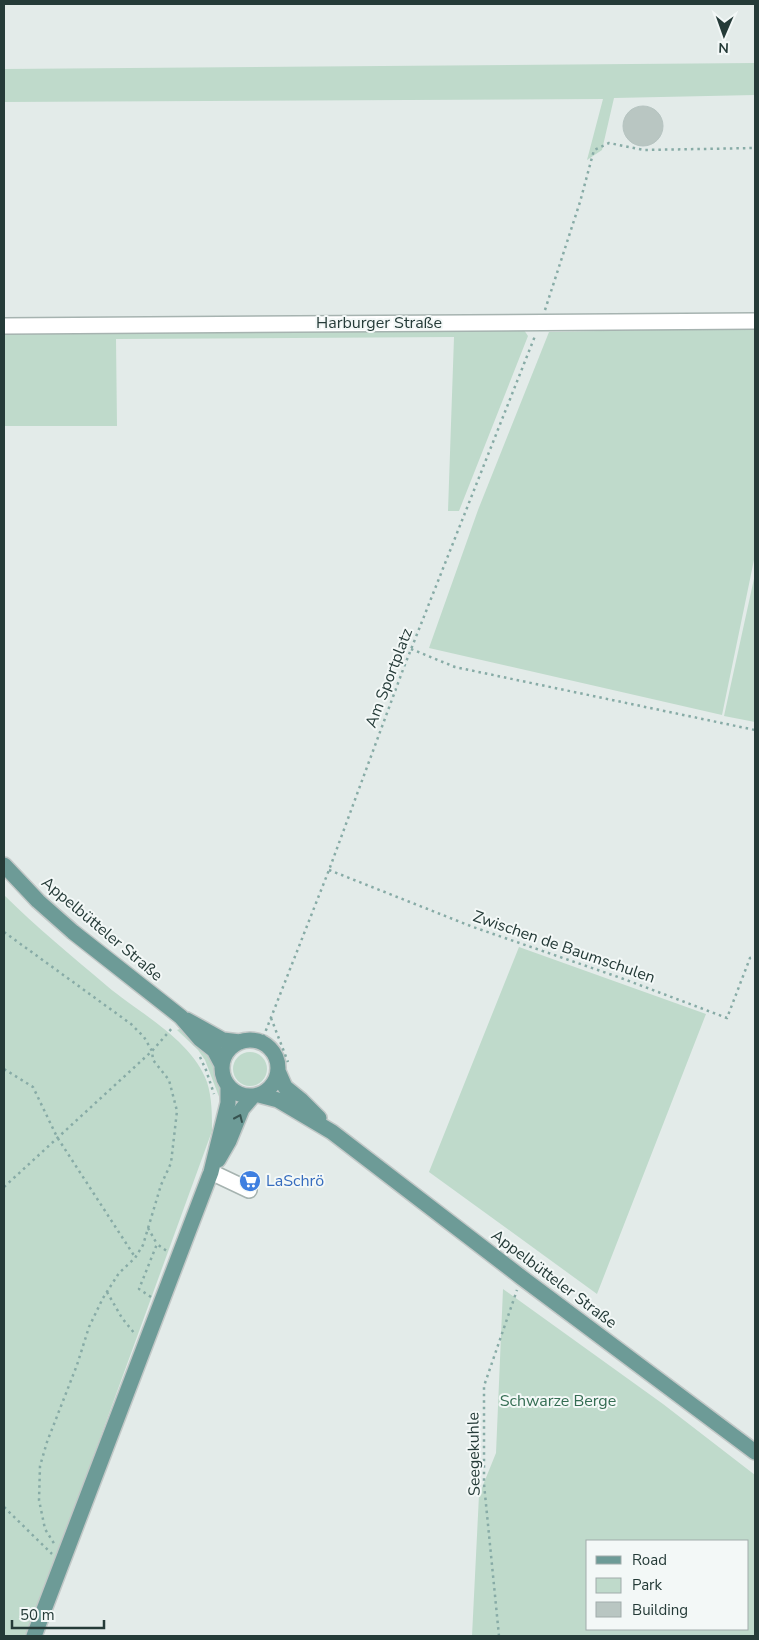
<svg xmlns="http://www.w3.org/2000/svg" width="759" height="1640" font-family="'Nunito Sans',sans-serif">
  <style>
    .green { fill: #bfdacb; fill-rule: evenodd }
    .building { fill: #b9c6c2; stroke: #b6c4c1 }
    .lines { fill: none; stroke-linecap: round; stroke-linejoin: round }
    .minor-casing { stroke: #a6b3b0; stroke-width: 18 }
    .major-casing { stroke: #c2c8c7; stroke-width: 18 }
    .path { stroke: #87aba6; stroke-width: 2.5; stroke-dasharray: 2.5 4; stroke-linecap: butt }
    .minor { stroke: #fff; stroke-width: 15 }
    .major { stroke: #6d9b97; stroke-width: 15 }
    .oneway { stroke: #375350 }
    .labels { text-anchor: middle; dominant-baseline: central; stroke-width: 4; stroke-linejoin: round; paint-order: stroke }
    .street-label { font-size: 16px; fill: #253b38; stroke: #f3f8f7 }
    .shop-label { font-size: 16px; fill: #366cbe; stroke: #f3f8f7; text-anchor: start }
    .park-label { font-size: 16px; fill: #346d53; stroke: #f3f8f7 }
  </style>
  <rect width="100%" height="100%" fill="#e3ebe9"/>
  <!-- green -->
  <path class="green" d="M755 63V95L614 98 602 150 587 160 603 99 4 102V69Z
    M755 328V555L722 715 429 648 478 510 549 332Z
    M524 330 528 336 459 511H448L454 337 116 339 117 426H4V333Z
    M755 574V722L724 716Z
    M4 895C36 927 72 956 107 986 139 1013 192 1040 207 1082 212 1098 212 1114 212 1131L59 1551 25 1636H4Z
    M519 947 706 1014 597 1294 429 1172Z
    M182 1028 209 1052 217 1070 219 1081 223 1091 221 1102 205 1060 198 1050 177 1030Z
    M233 1069a17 17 0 1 1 34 0a17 17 0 1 1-34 0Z
    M503 1289 663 1404 755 1475V1636H472L479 1495 496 1453ZM588 1541H748V1629H588Z"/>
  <!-- building -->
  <path class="building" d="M623 126a20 20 0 1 1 40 0a20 20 0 1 1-40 0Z"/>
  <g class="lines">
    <!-- minor casing -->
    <g class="minor-casing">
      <path id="minor" d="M4 326 755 321
        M211 1172 249 1190"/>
    </g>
    <!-- major casing -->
    <g class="major-casing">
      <path id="major" d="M4 865 38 901 73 932 181 1017 200 1039 214 1050 222 1065
        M187 1020 223 1040 240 1042
        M222 1068a28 28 0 1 1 56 0a28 28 0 1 1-56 0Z
        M278 1071 285 1087 301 1100 319 1118
        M259 1095 278 1100 332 1132 521 1277 755 1452
        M218 1160 229 1141 242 1109 253 1096
        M34 1636 211 1172 228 1103V1086"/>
    </g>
    <!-- path -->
    <path class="path" d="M545 310 580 202 594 150 609 143 644 150 755 148
      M411 649 455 667 755 730
      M329 870 473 927 621 978 727 1018 750 958 755 957
      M4 932 131 1024 144 1037 152 1051 153 1060 169 1080 177 1111 171 1163 161 1185 143 1245 135 1258 119 1273 103 1298 89 1327 77 1365 47 1442 40 1466 39 1500 45 1529 55 1545
      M271 1018 288 1062
      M261 1043 329 870 404 667 535 336
      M200 1057 206 1070 214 1094
      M4 1069 33 1087 57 1137 135 1257
      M4 1187 152 1051 173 1027
      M148 1228 157 1244
      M107 1292 122 1318 135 1334
      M151 1297 139 1289 157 1244 168 1252
      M4 1507 52 1554
      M499 1636 484 1484V1386L517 1290"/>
    <!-- minor -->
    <use href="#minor" class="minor"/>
    <!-- major -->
    <use href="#major" class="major"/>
  </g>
  <!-- one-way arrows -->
  <defs><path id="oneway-chevron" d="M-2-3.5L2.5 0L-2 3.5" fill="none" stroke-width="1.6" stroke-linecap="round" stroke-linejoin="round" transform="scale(1.25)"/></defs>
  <use class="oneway" href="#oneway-chevron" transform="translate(239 1118) rotate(-66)"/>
  <!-- icons -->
  <defs>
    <g id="supermarket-disc" transform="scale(1.125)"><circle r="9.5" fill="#3f7fe0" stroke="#f3f8f7"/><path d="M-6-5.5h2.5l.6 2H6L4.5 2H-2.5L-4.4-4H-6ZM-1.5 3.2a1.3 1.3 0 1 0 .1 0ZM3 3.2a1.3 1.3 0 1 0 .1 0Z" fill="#fff"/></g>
  </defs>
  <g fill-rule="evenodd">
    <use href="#supermarket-disc" x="250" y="1181"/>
  </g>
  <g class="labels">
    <!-- street labels -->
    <g class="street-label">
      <text x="379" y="323">Harburger Straße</text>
      <text transform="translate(389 678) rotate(-69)">Am Sportplatz</text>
      <text transform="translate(102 929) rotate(40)">Appelbütteler Straße</text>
      <text transform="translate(564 947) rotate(19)">Zwischen de Baumschulen</text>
      <text transform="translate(554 1279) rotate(37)">Appelbütteler Straße</text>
      <text transform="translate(474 1454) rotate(-91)">Seegekuhle</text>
    </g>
    <!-- shop labels -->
    <g class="shop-label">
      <text x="266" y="1181">LaSchrö</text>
    </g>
    <!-- park labels -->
    <g class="park-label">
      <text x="558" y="1401">Schwarze Berge</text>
    </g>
  </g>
  <!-- border -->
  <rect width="759" height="1640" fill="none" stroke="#253b38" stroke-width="10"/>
  <!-- legend -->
  <rect x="586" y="1540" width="162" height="90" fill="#f3f8f7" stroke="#a1acab"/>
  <rect x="596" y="1556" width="25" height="8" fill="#6d9b97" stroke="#a1acab"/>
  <text x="632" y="1565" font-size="15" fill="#253b38">Road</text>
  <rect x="596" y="1578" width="25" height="15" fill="#bfdacb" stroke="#a1acab"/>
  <text x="632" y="1590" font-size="15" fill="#253b38">Park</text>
  <rect x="596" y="1602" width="25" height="15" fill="#b9c6c2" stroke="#a1acab"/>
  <text x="632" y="1615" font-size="15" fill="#253b38">Building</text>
  <!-- north arrow -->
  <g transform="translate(724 35) rotate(182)" stroke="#f3f8f7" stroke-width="4" paint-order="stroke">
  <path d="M0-4L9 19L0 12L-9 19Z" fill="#253b38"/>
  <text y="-8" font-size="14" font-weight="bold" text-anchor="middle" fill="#253b38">N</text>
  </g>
  <!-- scale -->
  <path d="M12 1620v8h92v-8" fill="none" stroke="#253b38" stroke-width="2.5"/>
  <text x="20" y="1620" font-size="15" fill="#253b38" stroke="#f3f8f7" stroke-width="4" paint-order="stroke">50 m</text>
</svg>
